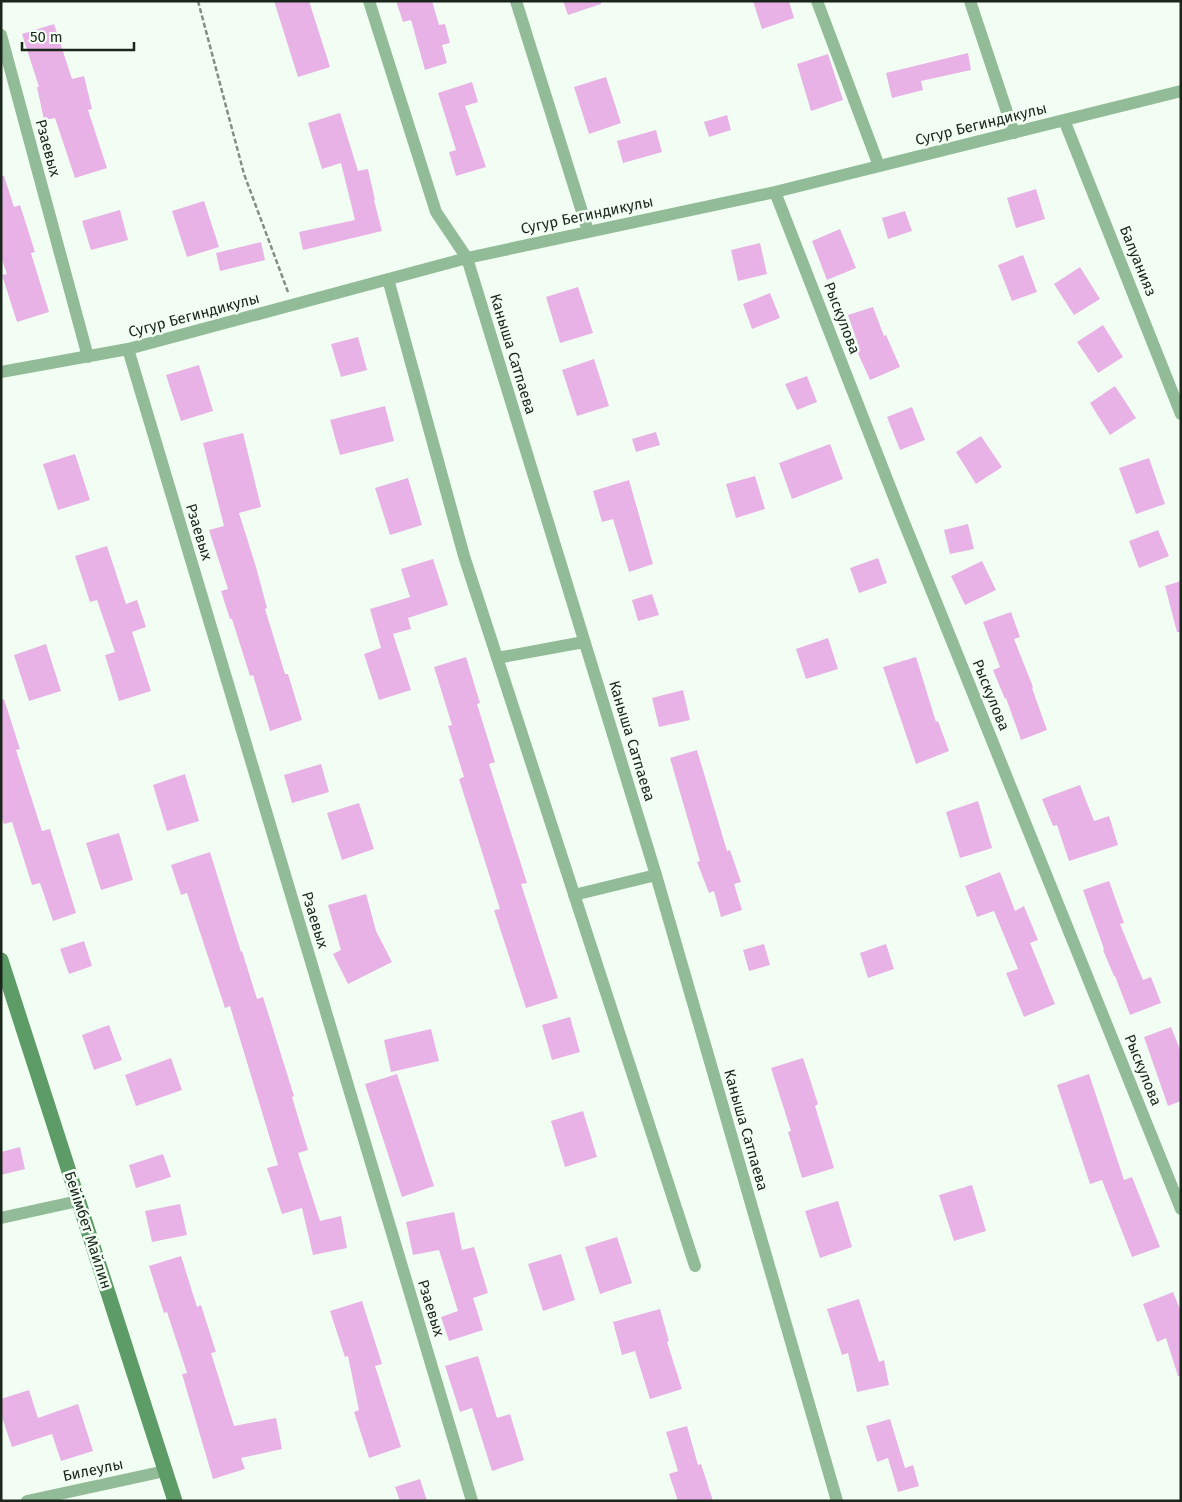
<svg xmlns="http://www.w3.org/2000/svg" width="1182" height="1502" font-family="'Fira Sans',sans-serif">
  <style>
    .building { fill: #e8b2e6 }
    .lines { fill: none; stroke-linecap: round; stroke-linejoin: round }
    .path { stroke: #838e84; stroke-width: 2.5; stroke-dasharray: 5 2.5; stroke-linecap: butt }
    .street { stroke: #92bb97; stroke-width: 12 }
    .secondary { stroke: #5d9c66; stroke-width: 15 }
    .labels { text-anchor: middle; dominant-baseline: central; stroke-width: 5; stroke-linejoin: round; paint-order: stroke }
    .street-label { font-size: 15px; fill: #1a251b; stroke: #f2fef3 }
  </style>
  <rect width="100%" height="100%" fill="#f2fef3"/>
  <!-- building -->
  <path class="building" d="M274 1H309L330 67 298 77Z
    M396 1H432L439 25 445 24 450 43 442 45 447 63 425 70 411 20 403 22Z
    M563 1H601V4L568 15Z
    M753 1H789L794 18 762 29Z
    M54 24 72 79 84 76 92 109 88 110 107 168 75 178 55 118 44 120 37 87H39L22 34Z
    M968 53 971 70 921 81 923 90 892 98 886 73Z
    M828 54 843 100 811 111 797 64Z
    M606 77 621 123 589 134 574 87Z
    M472 82 478 102 465 106 486 167 456 176 449 152 456 150 438 93Z
    M340 113 358 171 368 169 375 200H374L382 231 303 250 299 232 355 220 341 163 322 169 308 123Z
    M727 115 731 130 709 137 704 122Z
    M656 130 662 152 623 163 617 141Z
    M1 176H4L14 207 20 205 35 252 31 253 49 312 17 322 2 275 7 274 1 257Z
    M1036 189 1045 219 1016 228 1007 198Z
    M204 201 219 247 187 257 172 211Z
    M120 210 128 240 91 250 82 221Z
    M905 211 912 231 888 239 882 218Z
    M840 229 856 268 827 280 812 241Z
    M261 242 265 260 220 271 216 253Z
    M760 243 767 274 738 281 731 250Z
    M1023 255 1037 292 1012 301 998 265Z
    M1080 267 1100 299 1074 315 1054 284Z
    M578 287 593 333 560 343 546 297Z
    M770 293 780 318 752 329 743 304Z
    M873 307 884 336 886 335 900 367 870 380 856 349 859 347 848 315Z
    M1103 325 1123 357 1098 373 1077 342Z
    M358 337 367 370 341 377 331 344Z
    M594 359 609 406 577 416 562 370Z
    M199 365 213 411 181 421 166 375Z
    M807 376 817 402 797 410 785 384Z
    M1115 386 1136 418 1110 435 1090 403Z
    M385 406 394 441 340 455 330 420Z
    M912 407 925 440 900 450 887 417Z
    M656 432 660 445 636 452 632 439Z
    M243 433 261 507 239 513 256 567 267 608 265 609 285 674H288L302 720 270 731 253 675 250 676 232 619H230L221 591 228 589 209 530 224 526 203 443Z
    M981 436 1002 467 976 484 956 452Z
    M830 444 843 479 792 499 779 463Z
    M75 454 90 500 58 510 43 464Z
    M1149 458 1165 504 1136 514 1119 468Z
    M755 476 765 509 736 518 726 484Z
    M408 478 422 525 390 535 375 488Z
    M629 480 653 564 629 572 613 519 602 522 593 491Z
    M968 524 974 549 950 554 944 530Z
    M1158 530 1169 556 1139 568 1129 541Z
    M107 546 126 604 137 600 146 627 132 632 151 691 119 701 105 655 115 652 97 600 90 602 75 556Z
    M878 558 887 583 859 593 850 568Z
    M433 559 448 605 408 618 411 629 393 634 411 690 379 700 364 654 381 648 370 609 410 597 401 569Z
    M982 561 996 590 965 605 951 576Z
    M1181 581V632H1177L1165 586Z
    M652 594 659 615 638 621 632 600Z
    M1011 612 1020 637 1014 639 1033 687 1032 688 1047 730 1021 740 1006 698 1005 699 993 670 1000 667 983 622Z
    M828 638 838 669 806 679 796 649Z
    M46 644 61 691 29 701 14 655Z
    M466 657 480 703 477 704 495 762 489 764 527 883 521 884 558 998 526 1008 494 910 500 909 459 779 464 777 448 726 452 725 434 667Z
    M916 657 936 722 938 721 949 751 916 764 883 667Z
    M683 690 690 720 659 727 652 698Z
    M4 699 20 749 16 750 42 831 50 829 76 913 53 921 40 883 32 885 12 822 4 824 1 816V700Z
    M697 750 727 851 730 850 741 882 734 884 742 910 721 917 714 891 709 893 697 862 700 861 670 758Z
    M321 764 329 792 292 803 284 775Z
    M185 774 199 821 167 831 153 785Z
    M1080 785 1094 821 1109 816 1118 845 1069 861 1057 825 1053 826 1042 799Z
    M978 801 992 848 960 858 946 812Z
    M359 803 374 849 342 860 327 813Z
    M119 833 133 880 101 890 86 843Z
    M210 852 241 952 242 951 257 999 263 997 294 1096 292 1097 308 1150 298 1153 320 1221 341 1216 347 1248 313 1255 302 1208 282 1214 267 1168 278 1165 230 1006 225 1008 187 893 181 895 171 865Z
    M1000 872 1015 911 1024 906 1038 940 1030 943 1055 1004 1024 1017 1006 973 1018 969 994 911 977 917 965 886Z
    M1109 881 1124 923 1120 924 1143 980 1151 977 1161 1003 1130 1015 1115 976H1114L1103 950 1104 949 1083 890Z
    M366 894 376 931 392 962 348 984 333 954 341 950 328 905Z
    M84 941 92 966 69 974 60 949Z
    M764 944 770 965 749 971 743 950Z
    M886 944 894 969 868 978 860 953Z
    M570 1017 580 1052 552 1060 542 1025Z
    M109 1025 122 1060 94 1070 82 1035Z
    M1171 1027 1181 1052V1101L1168 1106 1144 1037Z
    M431 1029 439 1061 391 1072 384 1040Z
    M171 1058 182 1090 136 1106 125 1075Z
    M803 1058 818 1104 815 1106 834 1168 802 1178 788 1132 791 1131 771 1068Z
    M397 1074 434 1186 402 1197 365 1084Z
    M1089 1074 1124 1180 1132 1177 1160 1247 1132 1257 1102 1180 1090 1184 1057 1085Z
    M583 1111 597 1157 565 1167 551 1121Z
    M20 1147 25 1169 1 1175V1152Z
    M163 1154 171 1177 136 1188 129 1165Z
    M972 1185 986 1231 954 1241 939 1195Z
    M838 1201 852 1247 820 1258 805 1211Z
    M180 1204 187 1235 152 1242 145 1211Z
    M454 1212 462 1250 474 1247 488 1293 473 1298 483 1330 449 1341 441 1317 458 1311 439 1250 413 1255 406 1222Z
    M617 1237 632 1283 600 1294 585 1247Z
    M561 1254 575 1300 543 1311 528 1264Z
    M181 1256 197 1307 201 1305 216 1352 211 1353 234 1426 276 1418 282 1449 241 1458 245 1469 213 1479 182 1374 187 1373 167 1312 164 1313 149 1266Z
    M1173 1292 1181 1312V1376H1178L1166 1338 1157 1342 1143 1304Z
    M859 1299 879 1362 884 1360 889 1385 857 1392 848 1353 842 1355 827 1309Z
    M362 1301 382 1364 375 1366 401 1447 369 1458 354 1412 359 1410 348 1356 345 1357 330 1311Z
    M660 1309 669 1341 667 1342 682 1389 650 1399 635 1351 622 1355 613 1322Z
    M478 1356 497 1418 510 1414 524 1460 492 1471 472 1408 460 1412 445 1366Z
    M29 1390 38 1418 78 1404 93 1451 61 1461 52 1434 12 1447 1 1414V1399Z
    M890 1419 905 1468 913 1465 919 1486 898 1492 888 1458 877 1462 866 1426Z
    M687 1426 698 1465 701 1464 713 1501H678L669 1474 678 1471 666 1432Z
    M420 1479 427 1501H400L395 1487Z"/>
  <g class="lines">
    <!-- path -->
    <path class="path" d="M198 1 244 174 288 292"/>
    <!-- street -->
    <path class="street" d="M369 1 436 212 467 258 656 875 837 1501
      M516 1 588 231
      M817 1 879 166
      M970 1 1014 133
      M1 35 88 357
      M1064 120 1181 414
      M775 192 899 510 1181 1209
      M388 279 464 556 695 1266
      M128 349 472 1501
      M1 372 128 349 467 258 775 192 1181 91
      M497 658 584 642
      M574 895 656 875
      M1 1218 78 1201
      M27 1501 165 1471"/>
    <!-- secondary -->
    <path class="secondary" d="M1 960 175 1501"/>
  </g>
  <g class="labels">
    <!-- street labels -->
    <g class="street-label">
      <text transform="translate(981 124) rotate(-14)">Сугур Бегиндикулы</text>
      <text transform="translate(48 148) rotate(75)">Рзаевых</text>
      <text transform="translate(587 215) rotate(-12)">Сугур Бегиндикулы</text>
      <text transform="translate(1138 261) rotate(68)">Балуанияз</text>
      <text transform="translate(194 315) rotate(-15)">Сугур Бегиндикулы</text>
      <text transform="translate(842 318) rotate(69)">Рыскулова</text>
      <text transform="translate(513 354) rotate(73)">Каныша Сатпаева</text>
      <text transform="translate(199 532) rotate(73)">Рзаевых</text>
      <text transform="translate(991 695) rotate(68)">Рыскулова</text>
      <text transform="translate(632 741) rotate(73)">Каныша Сатпаева</text>
      <text transform="translate(315 920) rotate(73)">Рзаевых</text>
      <text transform="translate(1143 1070) rotate(68)">Рыскулова</text>
      <text transform="translate(746 1130) rotate(74)">Каныша Сатпаева</text>
      <text transform="translate(88 1230) rotate(72)">Бейімбет Майлин</text>
      <text transform="translate(431 1308) rotate(73)">Рзаевых</text>
      <text transform="translate(93 1470) rotate(-12)">Билеулы</text>
    </g>
  </g>
  <!-- border -->
  <rect width="1182" height="1502" fill="none" stroke="#1a251b" stroke-width="5"/>
  <!-- scale -->
  <path d="M22 42v8h112v-8" fill="none" stroke="#1a251b" stroke-width="2.5"/>
  <text x="30" y="42" font-size="15" fill="#1a251b" stroke="#f2fef3" stroke-width="4" paint-order="stroke">50 m</text>
</svg>
